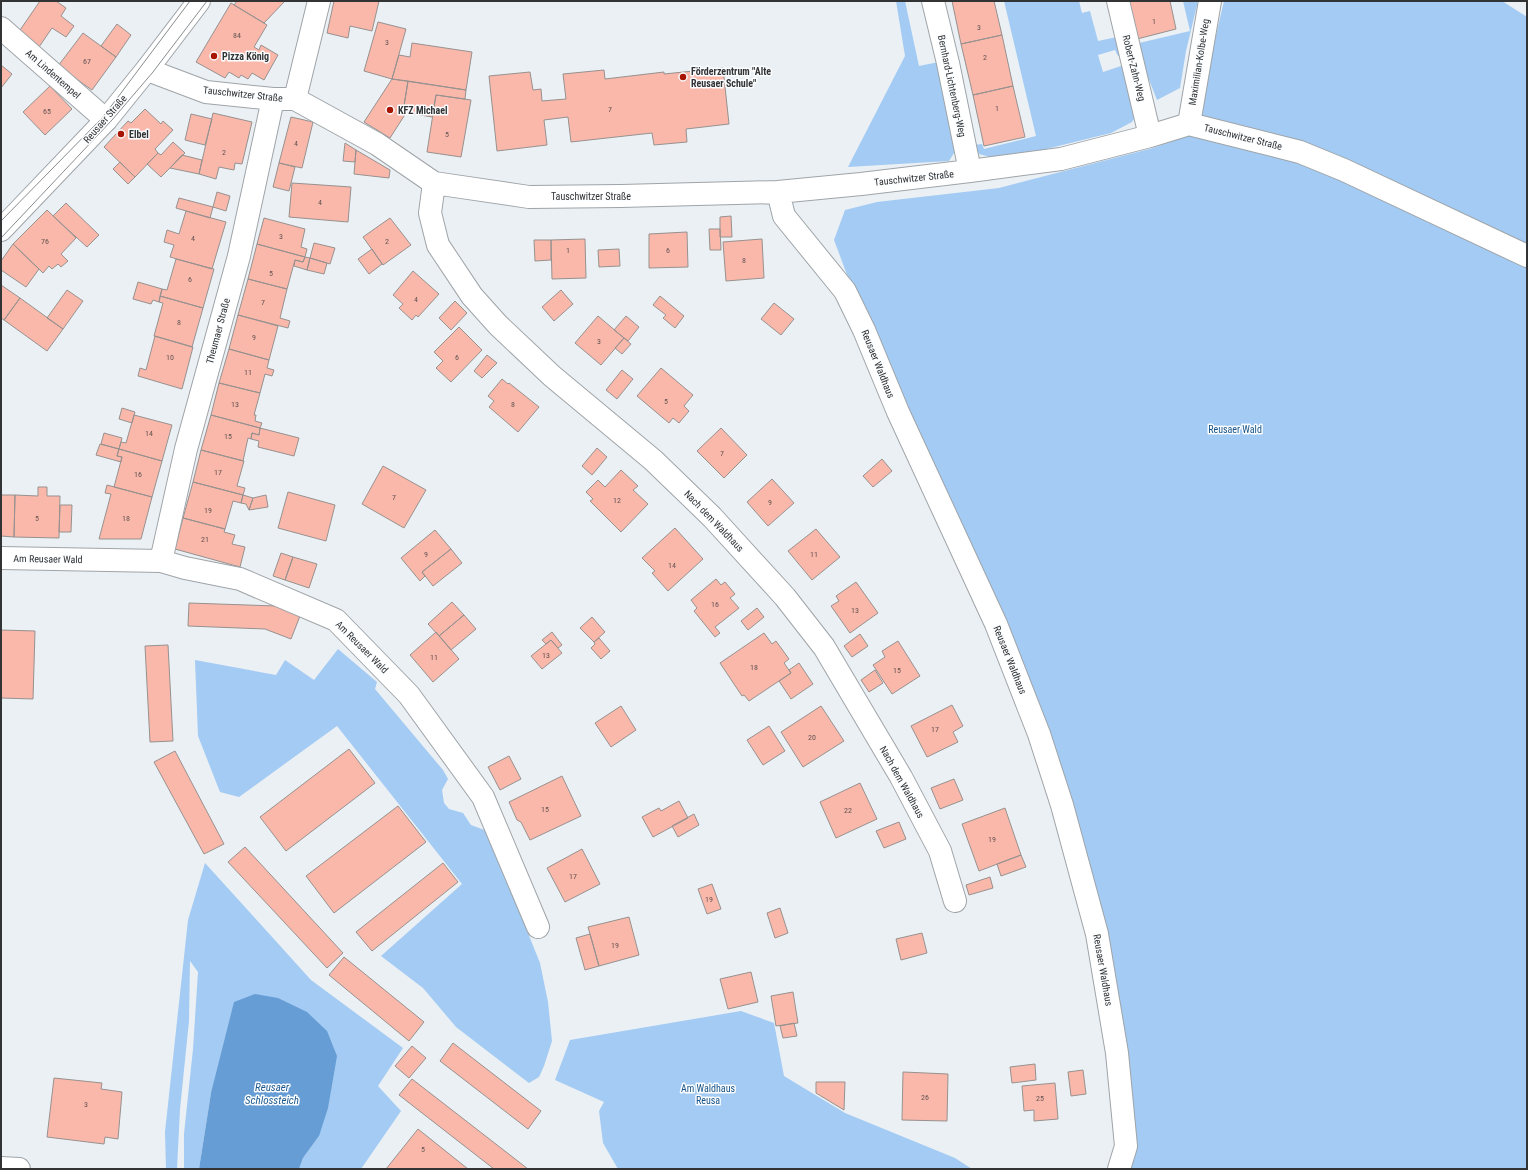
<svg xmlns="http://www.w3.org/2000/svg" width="1528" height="1170" font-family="'Roboto Condensed',sans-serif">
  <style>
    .green { fill: #a3cbf3 }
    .water { fill: #669dd4 }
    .building { fill: #fab8ab; stroke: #97918f }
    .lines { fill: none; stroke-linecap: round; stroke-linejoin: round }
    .street-casing { stroke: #9fa4a8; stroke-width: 24 }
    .secondary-casing { stroke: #9fa4a8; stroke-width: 24 }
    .street { stroke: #fff; stroke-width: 22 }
    .secondary { stroke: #fff; stroke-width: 22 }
    .tram { stroke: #888c8e; stroke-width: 1 }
    .poi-dot { fill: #a71500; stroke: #fbfdff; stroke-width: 1.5 }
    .labels { text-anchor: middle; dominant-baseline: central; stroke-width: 3; stroke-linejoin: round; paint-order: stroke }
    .number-label { font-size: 8px; fill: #635452 }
    .poi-label { font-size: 10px; font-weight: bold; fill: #313334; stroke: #fbfdff; text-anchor: start }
    .street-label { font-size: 10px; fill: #313334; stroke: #fbfdff }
    .park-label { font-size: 10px; fill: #175387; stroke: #fbfdff }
    .water-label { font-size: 11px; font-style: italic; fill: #1e598d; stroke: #fbfdff }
  </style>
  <rect width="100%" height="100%" fill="#ebf0f4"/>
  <!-- green -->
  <path class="green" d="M896 1H905L919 66 939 62 957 145 954 153 949 161 848 167 905 56Z
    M1004 1H1079L1082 13 1090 11 1098 41 1117 37 1123 55 1118 56 1115 50 1098 55 1103 72 1127 64 1140 109 1132 122 1111 133 1038 151 990 157 979 154 974 145 982 144 984 149 1036 136Z
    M1183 1H1198L1186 51 1180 88 1157 100 1135 44 1190 31Z
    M1224 1H1502L1527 17V1169H1124L1103 931 1000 621 846 272 834 240 845 210 877 202 999 188 1153 148 1193 134Z
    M338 649 377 682 375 689 443 770 448 779 442 790 444 803 449 809 463 813 471 825 487 831 540 963 548 1002 552 1041 544 1066 539 1077 529 1083 456 1027 423 988 381 956 462 884 337 726 239 797 220 792 198 736 195 660 276 675 285 660 314 680Z
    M205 863 311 980 403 1048 378 1086 401 1111 361 1169H299L303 1158 319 1136 211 1093 199 1169H184V1134L193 1049 198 972 190 961 189 1021 180 1109 177 1169H166L165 1132 188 920Z
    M741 1011 774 1023 784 1076 845 1113 955 1158 972 1169H618L603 1143 599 1111 604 1102 555 1080 570 1040Z"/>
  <!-- water -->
  <path class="water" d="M255 994 278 998 307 1012 327 1031 337 1056 328 1108 319 1136 303 1158 299 1169H199L211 1093 234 1002Z"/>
  <!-- building -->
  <path class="building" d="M40 1H56L66 8 61 16 74 26 66 37 52 28 39 47 18 33Z
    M237 1H285L264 23 234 5Z
    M334 1H379L372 31 350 26 348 38 327 33Z
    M952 1H994L1002 35 961 44Z
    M1129 1H1170L1176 29 1137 39Z
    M231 3 267 25 254 47 259 50 261 45 278 55 264 80 252 73 248 79 241 75 239 78 229 72 225 78 196 62Z
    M378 22 406 29 392 79 364 71Z
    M117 24 131 35 116 57 101 46Z
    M83 33 116 57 92 90 58 66Z
    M1002 35 1013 86 973 95 961 44Z
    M412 43 472 52 466 90 392 79 399 55 410 57Z
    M1 65 12 74 1 88Z
    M723 68 729 124 686 129 687 142 654 145 652 133 571 142 568 117 544 120 547 145 497 151 489 76 530 72 533 90 541 89 542 101 566 99 563 74 604 70 605 79 664 72V74Z
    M392 79 408 81 403 112 406 113 390 138 364 122Z
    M408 81 466 90 465 99 436 95 432 117 403 112Z
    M50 86 72 109 45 135 23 112Z
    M1013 86 1025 137 984 146 973 95Z
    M436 95 471 100 461 157 427 152Z
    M145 109 161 124 163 121 173 130 155 149 158 153 135 177 104 147 128 121 131 123Z
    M213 113 252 122 242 164 235 163 234 170 219 167 216 179 199 174Z
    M191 114 212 119 205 145 185 140Z
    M291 117 313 122 302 168 279 163Z
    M173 142 185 153 161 177 147 164 158 153 161 155Z
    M345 143 356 150 355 162 343 161Z
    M356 150 390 170 389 178 354 174Z
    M182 155 202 160 199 174 170 168Z
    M120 162 135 177 128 184 113 169Z
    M279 163 295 167 289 191 273 187Z
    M292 183 351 187 348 222 289 217Z
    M217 192 230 196 226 211 213 207Z
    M179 198 213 207 210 218 176 208Z
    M66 203 99 235 87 247 53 216Z
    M47 210 76 238 61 254 68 261 61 267 58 264 52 269 49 266 43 273 13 244Z
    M186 211 226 222 212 269 170 257 174 245 164 242 167 230 179 234Z
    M731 216 732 237H720V217Z
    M264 218 305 229 301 247 307 249 305 257 257 244Z
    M390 218 411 245 383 265 363 237Z
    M709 229H720L721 250H710Z
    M687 232 688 267 649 268V234Z
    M585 239 586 278 552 279 551 240Z
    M762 239 764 278 726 281 723 242Z
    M534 240H551V260L535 261Z
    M314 243 335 248 330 264 310 258Z
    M13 244 39 269 26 287 1 270V261Z
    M257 244 305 257 303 262 295 260 287 289 248 279Z
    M372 249 382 264 369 274 358 259Z
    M619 249 620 266 599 267 598 250Z
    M305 257 310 258 307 270 294 266 295 260 303 262Z
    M310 258 327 263 324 274 307 270Z
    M176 259 214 269 203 308 160 296 162 289 167 290Z
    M413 271 439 294 418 317 416 315 412 320 399 308 403 304 393 295Z
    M248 279 287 289 280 318 290 321 288 328 238 315Z
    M138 282 162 289 159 302 153 300 151 304 133 299Z
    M1 285 20 298 4 320 1 318Z
    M67 290 83 301 63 329 47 318Z
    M561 290 573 304 554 321 542 307Z
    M160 296 203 308 192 347 154 336 163 303 159 302Z
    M660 296 684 316 675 328 663 318 666 315 653 305Z
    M20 298 63 329 47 351 4 320Z
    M455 301 467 313 451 330 439 318Z
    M774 303 794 319 781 335 761 319Z
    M238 315 278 326 269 360 229 349Z
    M598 316 624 338 601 365 575 343Z
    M626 316 639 327 628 341 614 330Z
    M459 327 482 350 451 382 436 368 443 361 434 352Z
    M155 336 193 347 182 389 138 376 140 368 146 370Z
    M624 338 631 344 622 354 615 348Z
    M229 349 269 360 267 368 274 370 272 376 265 374 260 393 219 383Z
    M487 355 497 363 482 378 474 371Z
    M661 368 693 395 684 406 689 411 679 423 673 418 669 423 637 396Z
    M622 370 633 379 617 399 606 390Z
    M502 379 508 384 509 383 539 407 518 432 489 407 494 401 488 396Z
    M219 383 260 393 254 415H256L255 421 262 423 260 428 211 415Z
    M122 408 135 412 132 423 119 419Z
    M134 415 172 425 162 461 119 449 121 442 126 443Z
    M211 415 260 428 259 435 252 433 251 439 248 438 243 461 201 450Z
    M260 428 299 438 294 456 258 447 259 441 251 439 252 433 259 435Z
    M721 428 747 455 724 478 697 451Z
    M104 433 122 438 119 449 101 444Z
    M100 444 119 449 117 456 122 457 121 462 96 455Z
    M597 448 607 457 592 475 582 466Z
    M119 449 162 461 152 497 114 487 122 457 117 456Z
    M201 450 244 461 237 486 245 488 243 495 193 482Z
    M882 459 892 471 873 487 863 476Z
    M383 466 426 490 404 528 362 504Z
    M621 470 638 486 633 490 648 504 621 532 590 501 593 499 586 492 598 480 605 487Z
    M772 479 794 503 768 526 747 502Z
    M193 482 243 495 241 503 233 501 225 529 183 518Z
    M107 485 152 497 141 539H99L111 494 105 493Z
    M38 487H47V496H60L59 538 14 537 15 495 38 496Z
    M288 492 335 505 326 541 278 528Z
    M1 495H15L14 537 1 536Z
    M243 495 253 498 249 510 246 504 241 503Z
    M266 495 268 507 249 510 253 498Z
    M60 505H72L71 532H59Z
    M183 518 225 529 224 532 235 535 232 544 245 547 240 567 175 549Z
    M675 528 703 559 668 591 652 573 655 571 642 558Z
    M816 529 840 557 812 580 788 551Z
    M435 530 451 549 422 572 425 576 420 581 401 558Z
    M451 549 462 563 433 586 422 572Z
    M281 553 293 557 285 580 273 576Z
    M293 557 317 564 309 588 285 580Z
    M716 579 721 585 725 582 735 594 730 598 739 608 715 627 720 633 715 637 694 611 697 608 691 600Z
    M856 582 878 613 850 633 831 606 839 601 836 596Z
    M452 602 464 615 439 636 428 624Z
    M189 603 276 606 300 616 291 639 265 629 188 626Z
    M757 608 764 617 748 630 741 621Z
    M464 615 476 629 451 650 439 636Z
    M592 617 605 632 594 642 580 628Z
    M1 630 35 631 33 699 1 698Z
    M436 632 459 659 433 682 410 655Z
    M552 632 562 645 558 648 551 640 546 644 542 640Z
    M764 633 772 644 776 641 789 659 784 663 791 673 749 701 744 695 742 696 720 663Z
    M860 634 868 646 852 657 844 646Z
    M599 638 610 651 601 659 591 648 595 644 594 642Z
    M551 640 562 653 542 669 531 656Z
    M898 641 920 676 892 694 873 665 885 657 882 651Z
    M168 645 173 741 150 742 145 646Z
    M799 663 813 684 791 699 779 681 791 673 789 670Z
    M875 670 883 683 869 692 861 680Z
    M952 705 963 726 953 732 958 742 927 757 911 726Z
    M621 706 636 730 611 747 595 723Z
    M821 706 844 741 803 767 781 732Z
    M769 726 785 751 763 765 747 740Z
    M349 749 375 783 286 851 260 817Z
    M175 751 224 844 204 854 154 762Z
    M509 756 521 779 500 790 488 767Z
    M562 776 581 816 530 840 521 822 517 820 509 802Z
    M954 779 963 800 940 809 931 788Z
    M860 783 877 819 836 838 820 802Z
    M679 801 688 818 653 837 642 817 659 808 661 811Z
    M398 806 426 842 334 913 306 876Z
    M1005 808 1021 855 979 871 962 824Z
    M694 814 699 825 678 837 672 826Z
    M899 822 906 839 884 848 876 831Z
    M245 847 343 953 327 968 228 862Z
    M582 849 600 884 565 902 547 868Z
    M1021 855 1026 867 1001 876 997 864Z
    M443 863 458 882 372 951 356 932Z
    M990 877 993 888 969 895 966 885Z
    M712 884 721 909 707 914 698 889Z
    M780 908 788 933 775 938 767 913Z
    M629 917 639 955 599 966 588 927Z
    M922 933 927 953 901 960 896 939Z
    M590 934 599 966 585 970 576 938Z
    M344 957 424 1022 409 1041 329 975Z
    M751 972 758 1002 728 1009 720 979Z
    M793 992 798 1023 776 1026 771 996Z
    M794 1023 797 1036 783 1038 780 1026Z
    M453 1043 541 1111 528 1129 440 1061Z
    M412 1046 426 1058 409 1078 395 1066Z
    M1035 1064 1036 1080 1012 1083 1010 1067Z
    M1083 1070 1086 1094 1071 1096 1068 1072Z
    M903 1072 948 1074 947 1121 902 1120Z
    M54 1078 102 1083 101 1089 122 1092 118 1139 105 1137 104 1144 47 1137Z
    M412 1079 528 1169H494L399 1095Z
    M816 1082H845L844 1110 816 1093Z
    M1055 1083 1058 1119 1034 1121V1110L1024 1111 1022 1086Z
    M418 1129 468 1169H386Z"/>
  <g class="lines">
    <!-- street casing -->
    <g class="street-casing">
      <path id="street" d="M933 1 948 63 970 171
        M1118 1 1150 136
        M1 28 106 120
        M148 68 153 72 206 92 273 99H295L377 144 434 183 529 197 621 196 778 192 861 184 970 171 1061 159 1150 136 1189 124 1300 152 1344 170 1527 256
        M295 99 319 1
        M1189 124 1210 1
        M434 183 430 213 438 245 472 296 498 325 552 376 653 460 712 517 785 597 824 647 901 777 940 851 955 901
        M778 192 784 216 845 291 864 330 898 412 996 624 1039 734 1062 805 1097 934 1117 1053 1126 1146 1119 1169
        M1 558 161 561 185 568 240 579 336 620 409 695 483 797 538 927
        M161 561 186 449 239 256 273 99
        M1 1168 19 1169"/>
    </g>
    <!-- secondary casing -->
    <g class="secondary-casing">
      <path id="secondary" d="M1 230 106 120 148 68 199 1"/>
    </g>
    <!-- street -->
    <use href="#street" class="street"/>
    <!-- secondary -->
    <use href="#secondary" class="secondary"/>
    <!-- tram -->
    <path class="tram" d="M1 221 103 117 190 1
      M1 238 112 120 153 72 207 1"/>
  </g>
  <!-- markers -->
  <g class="poi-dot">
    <circle cx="214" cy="56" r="4"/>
    <circle cx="683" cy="77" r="4"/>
    <circle cx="390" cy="110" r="4"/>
    <circle cx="121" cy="134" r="4"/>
  </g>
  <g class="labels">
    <!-- number labels -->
    <g class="number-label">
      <text x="1154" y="21">1</text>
      <text x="979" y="27">3</text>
      <text x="237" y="35">84</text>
      <text x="387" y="42">3</text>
      <text x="985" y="57">2</text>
      <text x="87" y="61">67</text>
      <text x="997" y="108">1</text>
      <text x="610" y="109">7</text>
      <text x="47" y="111">65</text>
      <text x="447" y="134">5</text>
      <text x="296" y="143">4</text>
      <text x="224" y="152">2</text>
      <text x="320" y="202">4</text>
      <text x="281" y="236">3</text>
      <text x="193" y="238">4</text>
      <text x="45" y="241">76</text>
      <text x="387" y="241">2</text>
      <text x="568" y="250">1</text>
      <text x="668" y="250">6</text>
      <text x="744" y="260">8</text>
      <text x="271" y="273">5</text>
      <text x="190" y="279">6</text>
      <text x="416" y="299">4</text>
      <text x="263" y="302">7</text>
      <text x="179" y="322">8</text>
      <text x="254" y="337">9</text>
      <text x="599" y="341">3</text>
      <text x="170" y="357">10</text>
      <text x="457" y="357">6</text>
      <text x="248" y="372">11</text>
      <text x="666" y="401">5</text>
      <text x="235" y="404">13</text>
      <text x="513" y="404">8</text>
      <text x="149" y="433">14</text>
      <text x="228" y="436">15</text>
      <text x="722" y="453">7</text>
      <text x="218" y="472">17</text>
      <text x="138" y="474">16</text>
      <text x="394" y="497">7</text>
      <text x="617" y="500">12</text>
      <text x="770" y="502">9</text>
      <text x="208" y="510">19</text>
      <text x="37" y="518">5</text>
      <text x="126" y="518">18</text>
      <text x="205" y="539">21</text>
      <text x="426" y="554">9</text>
      <text x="814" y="554">11</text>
      <text x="672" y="565">14</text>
      <text x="715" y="604">16</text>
      <text x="855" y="610">13</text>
      <text x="546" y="655">13</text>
      <text x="434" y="657">11</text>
      <text x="754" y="667">18</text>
      <text x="897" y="670">15</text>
      <text x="935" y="729">17</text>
      <text x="812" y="737">20</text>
      <text x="545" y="809">15</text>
      <text x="848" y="810">22</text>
      <text x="992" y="839">19</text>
      <text x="573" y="876">17</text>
      <text x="709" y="899">19</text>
      <text x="615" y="945">19</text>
      <text x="925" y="1097">26</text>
      <text x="1040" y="1098">25</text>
      <text x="86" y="1104">3</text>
      <text x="423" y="1149">5</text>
    </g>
    <!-- poi labels -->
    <g class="poi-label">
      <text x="222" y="56">Pizza König</text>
      <text x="691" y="71">Förderzentrum "Alte<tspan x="691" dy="12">Reusaer Schule"</tspan></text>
      <text x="398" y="110">KFZ Michael</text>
      <text x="129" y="134">Elbel</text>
    </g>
    <!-- street labels -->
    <g class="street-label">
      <text transform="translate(1199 62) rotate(-81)">Maximilian-Kolbe-Weg</text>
      <text transform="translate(1134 68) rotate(76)">Robert-Zahn-Weg</text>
      <text transform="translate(53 74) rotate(41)">Am Lindentempel</text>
      <text transform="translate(952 86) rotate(78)">Bernhard-Lichtenberg-Weg</text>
      <text transform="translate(243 94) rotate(6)">Tauschwitzer Straße</text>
      <text transform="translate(105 119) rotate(-49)">Reusaer Straße</text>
      <text transform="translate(1243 137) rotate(14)">Tauschwitzer Straße</text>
      <text transform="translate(914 178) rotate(-6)">Tauschwitzer Straße</text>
      <text x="591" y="196">Tauschwitzer Straße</text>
      <text transform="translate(218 331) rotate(-75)">Theumaer Straße</text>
      <text transform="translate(878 364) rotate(68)">Reusaer Waldhaus</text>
      <text transform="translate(714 521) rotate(46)">Nach dem Waldhaus</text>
      <text transform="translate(48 559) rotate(1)">Am Reusaer Wald</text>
      <text transform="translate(362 647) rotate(45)">Am Reusaer Wald</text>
      <text transform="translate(1010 660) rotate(68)">Reusaer Waldhaus</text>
      <text transform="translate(902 782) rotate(61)">Nach dem Waldhaus</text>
      <text transform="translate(1103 970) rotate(80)">Reusaer Waldhaus</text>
    </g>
    <!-- park labels -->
    <g class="park-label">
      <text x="1235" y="429">Reusaer Wald</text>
      <text x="708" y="1088">Am Waldhaus<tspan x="708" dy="12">Reusa</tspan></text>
    </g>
    <!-- water labels -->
    <g class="water-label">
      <text x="272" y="1087">Reusaer<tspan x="272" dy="13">Schlossteich</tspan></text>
    </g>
  </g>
  <!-- border -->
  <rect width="1528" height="1170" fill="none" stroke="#313334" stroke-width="4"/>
</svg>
